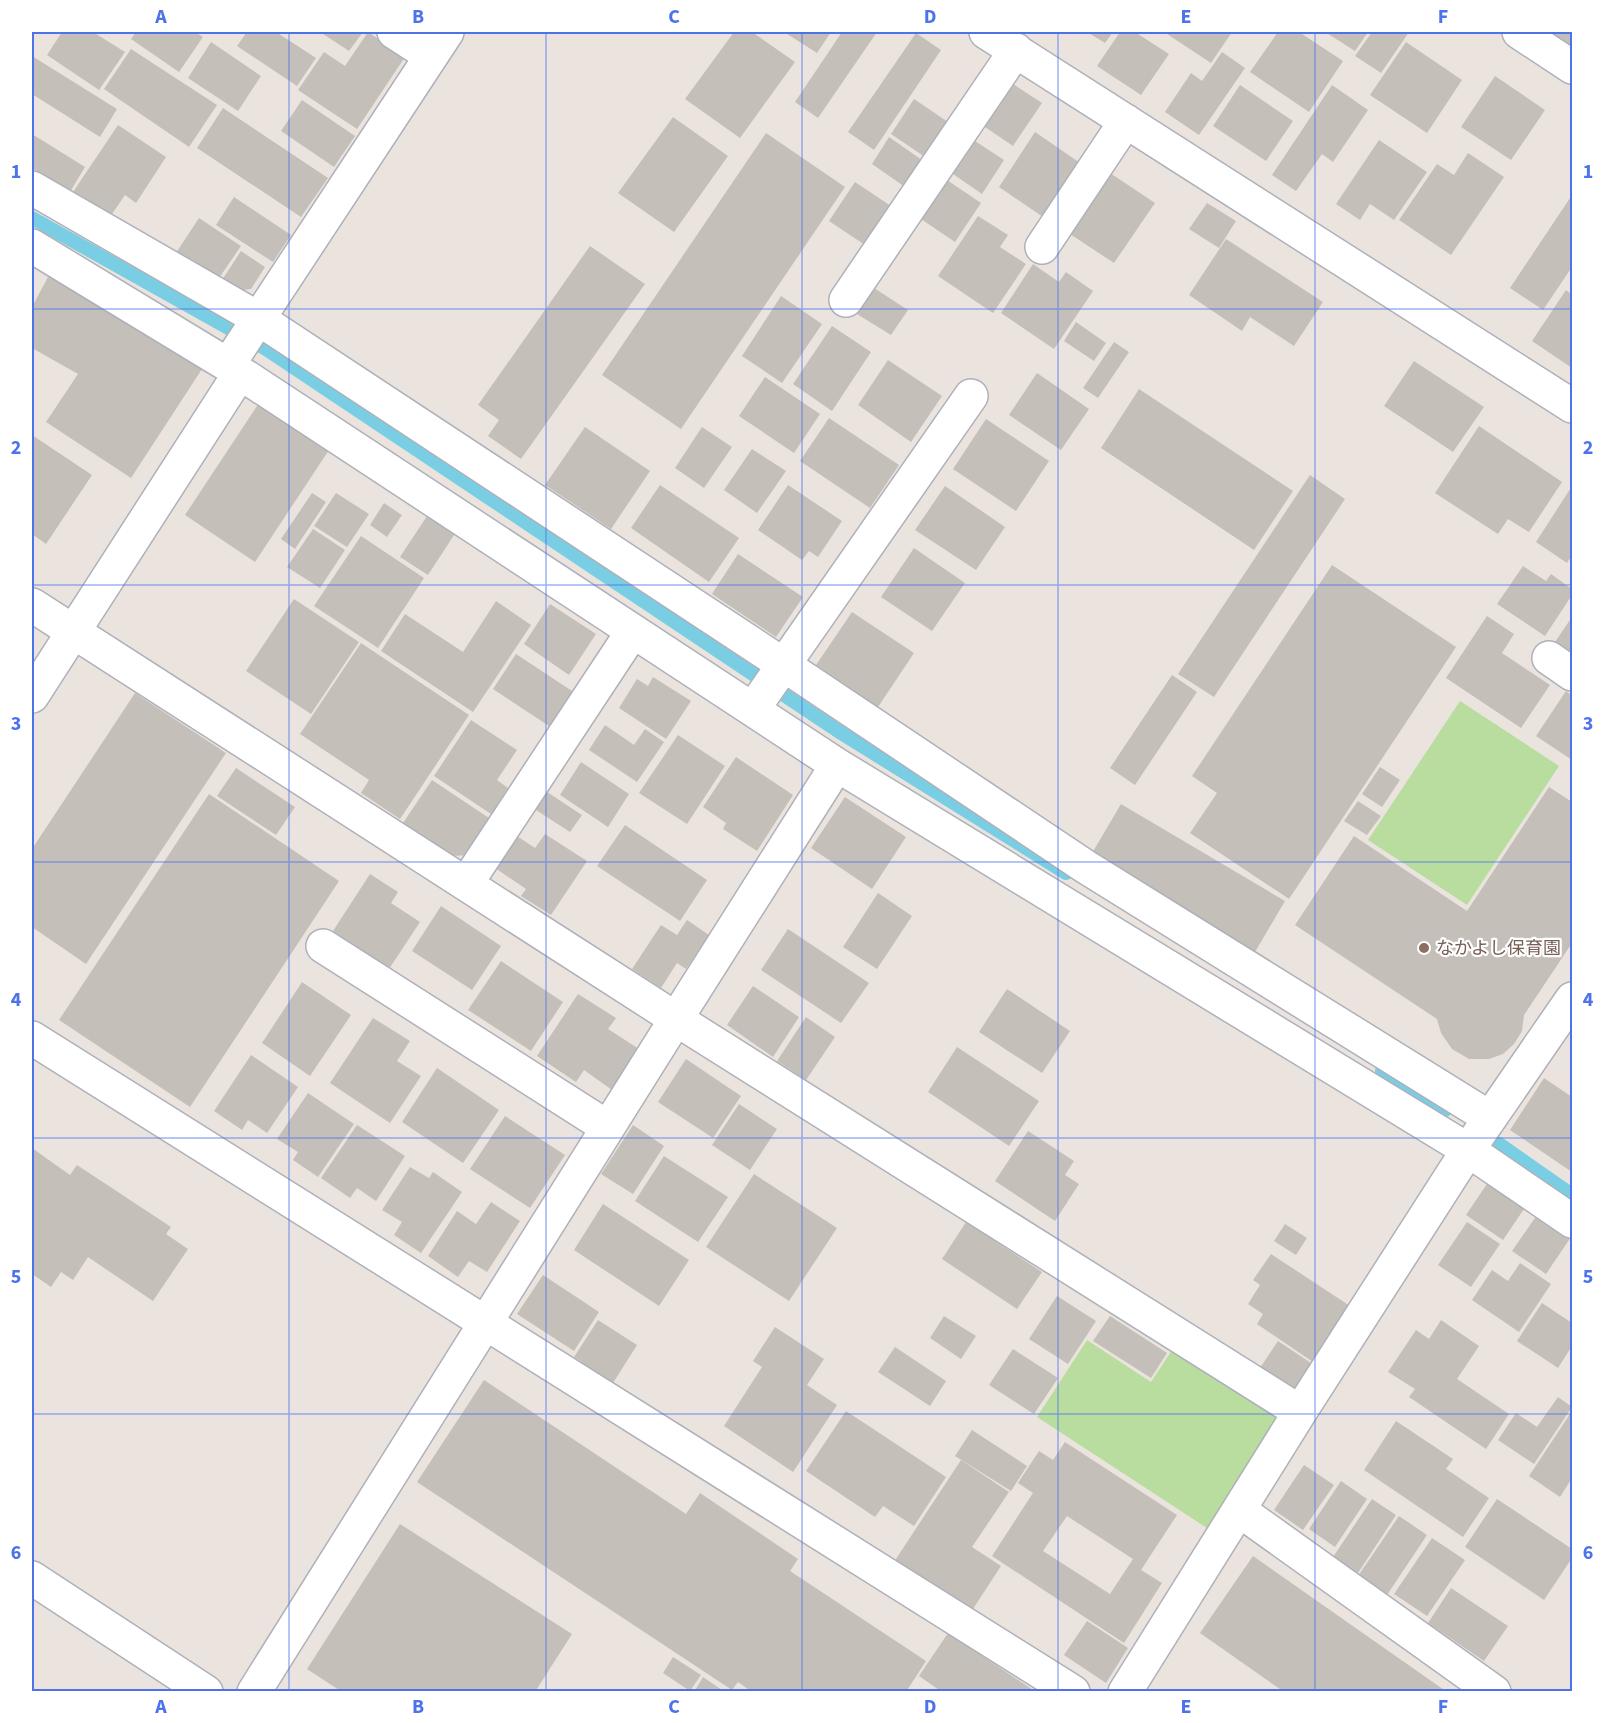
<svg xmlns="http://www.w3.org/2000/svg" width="1604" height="1723" font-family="'Source Sans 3','Noto Sans JP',sans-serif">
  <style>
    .green { fill: #b8dd9f }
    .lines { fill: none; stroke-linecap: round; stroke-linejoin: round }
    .stream { stroke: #7acee4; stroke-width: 14 }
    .building { fill: #c4bfb9; fill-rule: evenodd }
    .minor-casing { stroke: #aeb1ba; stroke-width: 36 }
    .tertiary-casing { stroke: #aeb1ba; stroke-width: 36 }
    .minor { stroke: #fff; stroke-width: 33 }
    .tertiary { stroke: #fff; stroke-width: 33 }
    .grid { fill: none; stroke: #4c73ea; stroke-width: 1.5; stroke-opacity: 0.55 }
    .education-dot { fill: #8d6e63; stroke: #fff; stroke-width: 2 }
    .labels { text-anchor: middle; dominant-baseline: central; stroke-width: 4.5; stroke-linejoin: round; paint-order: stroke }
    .education-label { font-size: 18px; fill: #785e54; stroke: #fff; text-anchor: start }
    .neatline { fill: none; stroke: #4c73ea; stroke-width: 2 }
    .grid-label { font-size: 20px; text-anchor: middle; font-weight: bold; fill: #4c73ea }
  </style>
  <rect width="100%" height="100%" fill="#ebe4de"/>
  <!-- green -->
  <path class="green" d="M1460 701 1559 766 1467 905 1368 840Z
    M1087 1340 1151 1382 1174 1347 1284 1418 1210 1530 1037 1417Z"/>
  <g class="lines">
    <!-- stream -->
    <path class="stream" d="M32 218 266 349 838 731 1066 873
      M1382 1071 1445 1110
      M1499 1144 1572 1195"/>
  </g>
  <!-- building -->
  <path class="building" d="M62 32H93L125 52 99 90 47 55Z
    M136 32H195L203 37 179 72 131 39Z
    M247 32H276L316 58 297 86 237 46Z
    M320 32H363L349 51Z
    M368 32 405 57 357 129 298 90 324 52 345 66Z
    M734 32H752L795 62 740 138 685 99Z
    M784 32H831L817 53Z
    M842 32H877L818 118 795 102Z
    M1087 32H1113L1105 43Z
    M1120 32H1135L1169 54 1141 95 1097 66Z
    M1164 32H1232L1211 63Z
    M1278 32H1299L1343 61 1309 112 1250 72Z
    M1325 32H1368L1355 51Z
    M1372 32H1409L1381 73 1355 56Z
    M1546 32H1572V49Z
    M916 33 941 50 874 150 848 132Z
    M211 42 261 76 238 111 188 78Z
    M1406 42 1462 80 1427 133 1370 95Z
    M131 49 217 105 189 147 104 89Z
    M1222 52 1245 68 1199 135 1165 112 1191 73 1202 81Z
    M32 56 117 109 100 137 32 94Z
    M1495 76 1545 110 1511 160 1461 127Z
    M1013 84 1042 103 1013 146 985 127Z
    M1240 85 1293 121 1266 161 1213 126Z
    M1332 85 1368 110 1333 162 1322 154 1296 191 1272 175Z
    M914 99 951 124 928 159 891 134Z
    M302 100 355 136 334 167 281 131Z
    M223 108 328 178 301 217 197 148Z
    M673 117 728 156 674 232 618 193Z
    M118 125 166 157 136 203 125 195 110 217 73 192Z
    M1035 132 1083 165 1046 219 999 187Z
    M766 133 845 187 681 429 602 375Z
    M32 134 85 167 70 192 32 168Z
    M889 137 922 160 905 187 872 164Z
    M1379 140 1427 172 1394 220 1370 204 1360 220 1336 204Z
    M975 141 1004 160 982 194 953 174Z
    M1468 153 1504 177 1451 255 1399 220 1437 164 1454 175Z
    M1107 171 1155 203 1114 263 1067 232Z
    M947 180 981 203 955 242 921 219Z
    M855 182 891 206 865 245 829 221Z
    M1572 195V267L1543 310 1510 288Z
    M234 197 291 235 273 262 216 225Z
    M1207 203 1236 221 1219 248 1189 229Z
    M978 216 1008 235 1000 247 1026 264 993 313 938 276Z
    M199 218 241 246 215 284 174 256Z
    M1226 239 1323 302 1294 346 1250 317 1242 331 1189 295Z
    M590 246 645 284 521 459 488 436 499 420 478 405Z
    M241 251 265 267 251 289 228 292 218 286Z
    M1033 264 1059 282 1066 272 1093 291 1054 349 1001 313Z
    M48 277 139 327 202 369 131 478 46 422 78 374 32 348V307Z
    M874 288 908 310 891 335 857 314Z
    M1566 290 1572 295V368L1532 341Z
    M781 296 822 324 782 383 742 356Z
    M1076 322 1106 343 1094 361 1064 341Z
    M832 326 871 352 832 411 793 384Z
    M1114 342 1129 352 1098 398 1083 388Z
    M888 360 942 396 911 442 858 405Z
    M1414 361 1484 407 1453 452 1384 406Z
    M1037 373 1089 409 1061 450 1009 415Z
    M765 377 820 414 794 453 739 416Z
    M1139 389 1293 491 1254 550 1101 448Z
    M259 403 329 450 255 562 185 515Z
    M829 418 899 465 870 508 800 461Z
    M986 419 1049 461 1016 511 953 469Z
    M1479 426 1562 482 1529 532 1508 519 1498 534 1435 493Z
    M585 427 650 471 611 529 545 485Z
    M702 427 732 447 704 488 675 468Z
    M32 435 92 475 46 544 32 534Z
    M752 449 786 471 757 513 724 490Z
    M1310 475 1345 499 1214 697 1178 674Z
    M660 485 739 538 709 582 631 528Z
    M788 485 842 521 818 557 809 551 802 560 758 530Z
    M945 486 1005 527 976 570 915 530Z
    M1572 486V555L1567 563 1536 542Z
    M312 493 326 502 295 549 281 539Z
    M336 493 369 514 347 547 314 526Z
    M384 503 402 515 387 537 370 525Z
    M429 513 456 532 428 575 400 557Z
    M313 529 345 550 320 588 287 567Z
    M361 536 424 578 378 648 314 606Z
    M914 548 965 583 932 631 881 597Z
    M738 554 803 597 776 637 712 594Z
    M1332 565 1456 647 1289 899 1190 833 1217 793 1192 776Z
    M1523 566 1546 581 1551 574 1572 589V595L1545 636 1497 604Z
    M294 599 359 642 311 714 246 671Z
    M496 601 531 625 473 712 381 651 405 614 463 652Z
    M550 604 596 634 569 675 524 644Z
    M852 612 914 653 878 707 816 665Z
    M1487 616 1514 634 1502 653 1550 685 1521 728 1446 678Z
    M1572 617V654L1555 642Z
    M361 643 469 715 400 819 361 793 369 780 300 734Z
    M516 654 575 693 552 728 493 689Z
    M1172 675 1197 692 1135 785 1110 768Z
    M653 677 691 701 666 739 619 708 637 679 648 686Z
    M1566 691 1572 696V760L1536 736Z
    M135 693 226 753 86 964 32 927V849Z
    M471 720 517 750 497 780 508 788 491 814 434 776Z
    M605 725 634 745 645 729 664 742 637 782 589 750Z
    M678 735 725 766 687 824 639 793Z
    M736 757 793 795 757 851 723 829 726 823 703 807Z
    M581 762 629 794 608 827 560 795Z
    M1380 767 1400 780 1382 807 1362 794Z
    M236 768 295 807 276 835 217 796Z
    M432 780 492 820 469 855 452 856 403 823Z
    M1549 787 1572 802V943L1524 1015 1522 1031 1514 1044 1503 1054 1489 1059H1469L1452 1049 1441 1033 1437 1019 1295 925 1354 836 1467 911Z
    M544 790 582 815 570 832 533 808Z
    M209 794 339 881 190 1107 59 1020Z
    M845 797 906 837 872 889 811 848Z
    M1358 801 1381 816 1367 835 1344 821Z
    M1121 804 1285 901 1255 952 1091 855Z
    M625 825 707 880 680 921 597 866Z
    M545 834 587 861 551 915 521 896 526 889 495 868 517 836 535 848Z
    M370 874 398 892 391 903 420 922 389 969 333 931Z
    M878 893 912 916 877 969 843 947Z
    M441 906 501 946 472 990 412 951Z
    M687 920 709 935 686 969 677 963 661 988 632 969 661 925 677 935Z
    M788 929 869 983 841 1023 761 970Z
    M501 961 563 1002 531 1051 468 1010Z
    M302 982 351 1015 310 1076 262 1043Z
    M753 986 799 1017 773 1057 727 1025Z
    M1007 989 1070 1031 1042 1073 979 1032Z
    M578 994 616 1018 608 1029 639 1049 612 1090 584 1070 576 1082 537 1056Z
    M806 1017 835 1037 806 1080 777 1061Z
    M373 1018 410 1041 397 1061 421 1076 390 1123 330 1083Z
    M957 1047 1039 1101 1009 1146 928 1092Z
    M251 1055 298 1087 267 1133 248 1120 242 1130 214 1111Z
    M686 1059 741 1096 713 1138 658 1102Z
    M437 1068 499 1110 463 1163 402 1122Z
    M1544 1078 1572 1097V1172L1510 1130Z
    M308 1093 354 1124 318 1177 293 1160 298 1152 277 1139Z
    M739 1104 777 1129 750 1170 712 1145Z
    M505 1116 565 1155 530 1208 470 1169Z
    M357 1125 405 1156 376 1201 357 1188 350 1198 321 1178Z
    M633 1125 664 1146 633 1194 601 1174Z
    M1028 1131 1074 1161 1065 1175 1079 1184 1055 1221 995 1181Z
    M32 1148 70 1175 77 1165 171 1227 166 1234 188 1249 153 1301 88 1257 73 1280 61 1272 51 1287 32 1274Z
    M664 1156 728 1197 698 1242 635 1201Z
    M410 1167 429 1178 433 1172 462 1192 421 1253 394 1235 402 1222 382 1210Z
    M754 1174 837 1228 789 1301 706 1247Z
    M1489 1181 1526 1206 1503 1240 1466 1215Z
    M491 1202 520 1221 487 1272 469 1261 458 1277 428 1256 457 1211 476 1224Z
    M603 1204 689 1260 659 1306 574 1250Z
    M1537 1215 1571 1237 1546 1274 1512 1251Z
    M966 1222 1042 1272 1017 1309 942 1259Z
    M1467 1222 1500 1244 1471 1287 1438 1265Z
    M1285 1224 1307 1238 1296 1255 1274 1241Z
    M1271 1254 1353 1308 1316 1364 1257 1324 1263 1314 1248 1304 1260 1285 1253 1280Z
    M1520 1263 1551 1284 1519 1332 1472 1300 1492 1270 1508 1281Z
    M543 1275 599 1312 574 1351 517 1314Z
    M1057 1296 1096 1321 1068 1364 1029 1339Z
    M1542 1303 1572 1323V1346L1558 1368 1517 1341Z
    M944 1316 976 1336 961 1359 930 1338Z
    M1110 1316 1167 1353 1151 1378 1093 1341Z
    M598 1320 637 1345 613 1383 574 1357Z
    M1441 1320 1479 1346 1457 1379 1509 1414 1486 1449 1409 1397 1415 1389 1388 1372 1416 1330 1429 1339Z
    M775 1327 824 1359 807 1385 837 1405 793 1472 724 1426 762 1367 753 1361Z
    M1278 1341 1314 1365 1297 1392 1260 1368Z
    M895 1347 946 1381 930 1406 878 1372Z
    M1013 1349 1058 1378 1034 1414 989 1385Z
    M484 1380 686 1514 700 1493 798 1559 790 1571 926 1661 906 1692H752L738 1682 732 1690 417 1482Z
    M1558 1397 1572 1407 1534 1464 1498 1440 1516 1413 1537 1427Z
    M846 1411 946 1477 914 1526 883 1506 875 1517 806 1471Z
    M1572 1411V1478L1560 1497 1529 1476Z
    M1396 1421 1453 1459 1446 1469 1489 1498 1463 1537 1364 1470Z
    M972 1430 1027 1466 1011 1491 955 1456Z
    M1065 1442 1177 1515 1141 1570 1162 1583 1124 1643 992 1556 1033 1493 1018 1483 1039 1451 1053 1460ZM1067 1516 1133 1559 1110 1594 1043 1551Z
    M961 1460 1009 1492 972 1547 1001 1566 971 1612 894 1562Z
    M1304 1465 1334 1485 1303 1530 1274 1510Z
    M1341 1481 1367 1499 1335 1547 1309 1529Z
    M1372 1499 1396 1515 1358 1573 1333 1557Z
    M1497 1499 1572 1549V1558L1544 1600 1465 1547Z
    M1399 1516 1427 1535 1387 1595 1358 1576Z
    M400 1524 572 1634 535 1692H342L307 1669Z
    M1432 1538 1465 1560 1427 1616 1394 1594Z
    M1253 1556 1447 1692H1284L1200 1633Z
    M1451 1588 1508 1626 1484 1661 1428 1623Z
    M1087 1621 1128 1648 1106 1683 1064 1655Z
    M948 1633 1036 1692H942L919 1676Z
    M673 1657 701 1675 690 1691 663 1673Z
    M703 1677 725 1692H694Z"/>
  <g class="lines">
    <!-- minor casing -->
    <g class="minor-casing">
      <path id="minor" d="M394 32 431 56
        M986 32 1572 406
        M1519 32 1572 67
        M32 188 259 319 784 665 1086 867 1490 1118
        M32 246 228 365 837 765 1468 1150 1572 1221
        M1042 247 1126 121
        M846 300 1016 50
        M228 365 447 32
        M32 605 676 1019 1300 1412
        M1549 658 1572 674
        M32 696 240 373
        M753 709 971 396
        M466 884 633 631
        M323 946 607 1127
        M32 1038 1073 1692
        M1239 1510 1494 1692
        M254 1692 676 1019 837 765
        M1125 1692 1300 1412 1468 1150 1572 999"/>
    </g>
    <!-- tertiary casing -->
    <g class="tertiary-casing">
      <path id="tertiary" d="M32 1578 206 1692"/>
    </g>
    <!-- minor -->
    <use href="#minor" class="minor"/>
    <!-- tertiary -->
    <use href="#tertiary" class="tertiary"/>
  </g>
  <!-- grid -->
  <path class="grid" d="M289 32V1692M546 32V1692M802 32V1692M1058 32V1692M1315 32V1692M32 309H1572M32 585H1572M32 862H1572M32 1138H1572M32 1414H1572"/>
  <!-- markers -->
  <circle class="education-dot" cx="1424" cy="948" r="6"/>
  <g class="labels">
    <!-- education labels -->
    <g class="education-label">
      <text x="1436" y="948">なかよし保育園</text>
    </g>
  </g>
  <!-- border -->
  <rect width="1604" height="1723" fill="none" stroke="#ffffff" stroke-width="66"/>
  <rect x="33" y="33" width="1538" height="1657" class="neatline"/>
  <g class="grid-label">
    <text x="161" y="23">A</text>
    <text x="418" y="23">B</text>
    <text x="674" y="23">C</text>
    <text x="930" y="23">D</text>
    <text x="1186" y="23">E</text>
    <text x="1443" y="23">F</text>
    <text x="16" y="178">1</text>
    <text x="1588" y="178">1</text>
    <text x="16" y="454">2</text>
    <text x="1588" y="454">2</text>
    <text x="16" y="730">3</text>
    <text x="1588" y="730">3</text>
    <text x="16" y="1006">4</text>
    <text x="1588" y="1006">4</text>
    <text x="16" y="1283">5</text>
    <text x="1588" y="1283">5</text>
    <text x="16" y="1559">6</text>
    <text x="1588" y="1559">6</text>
    <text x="161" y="1713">A</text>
    <text x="418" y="1713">B</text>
    <text x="674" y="1713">C</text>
    <text x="930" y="1713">D</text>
    <text x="1186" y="1713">E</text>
    <text x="1443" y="1713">F</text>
  </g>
</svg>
